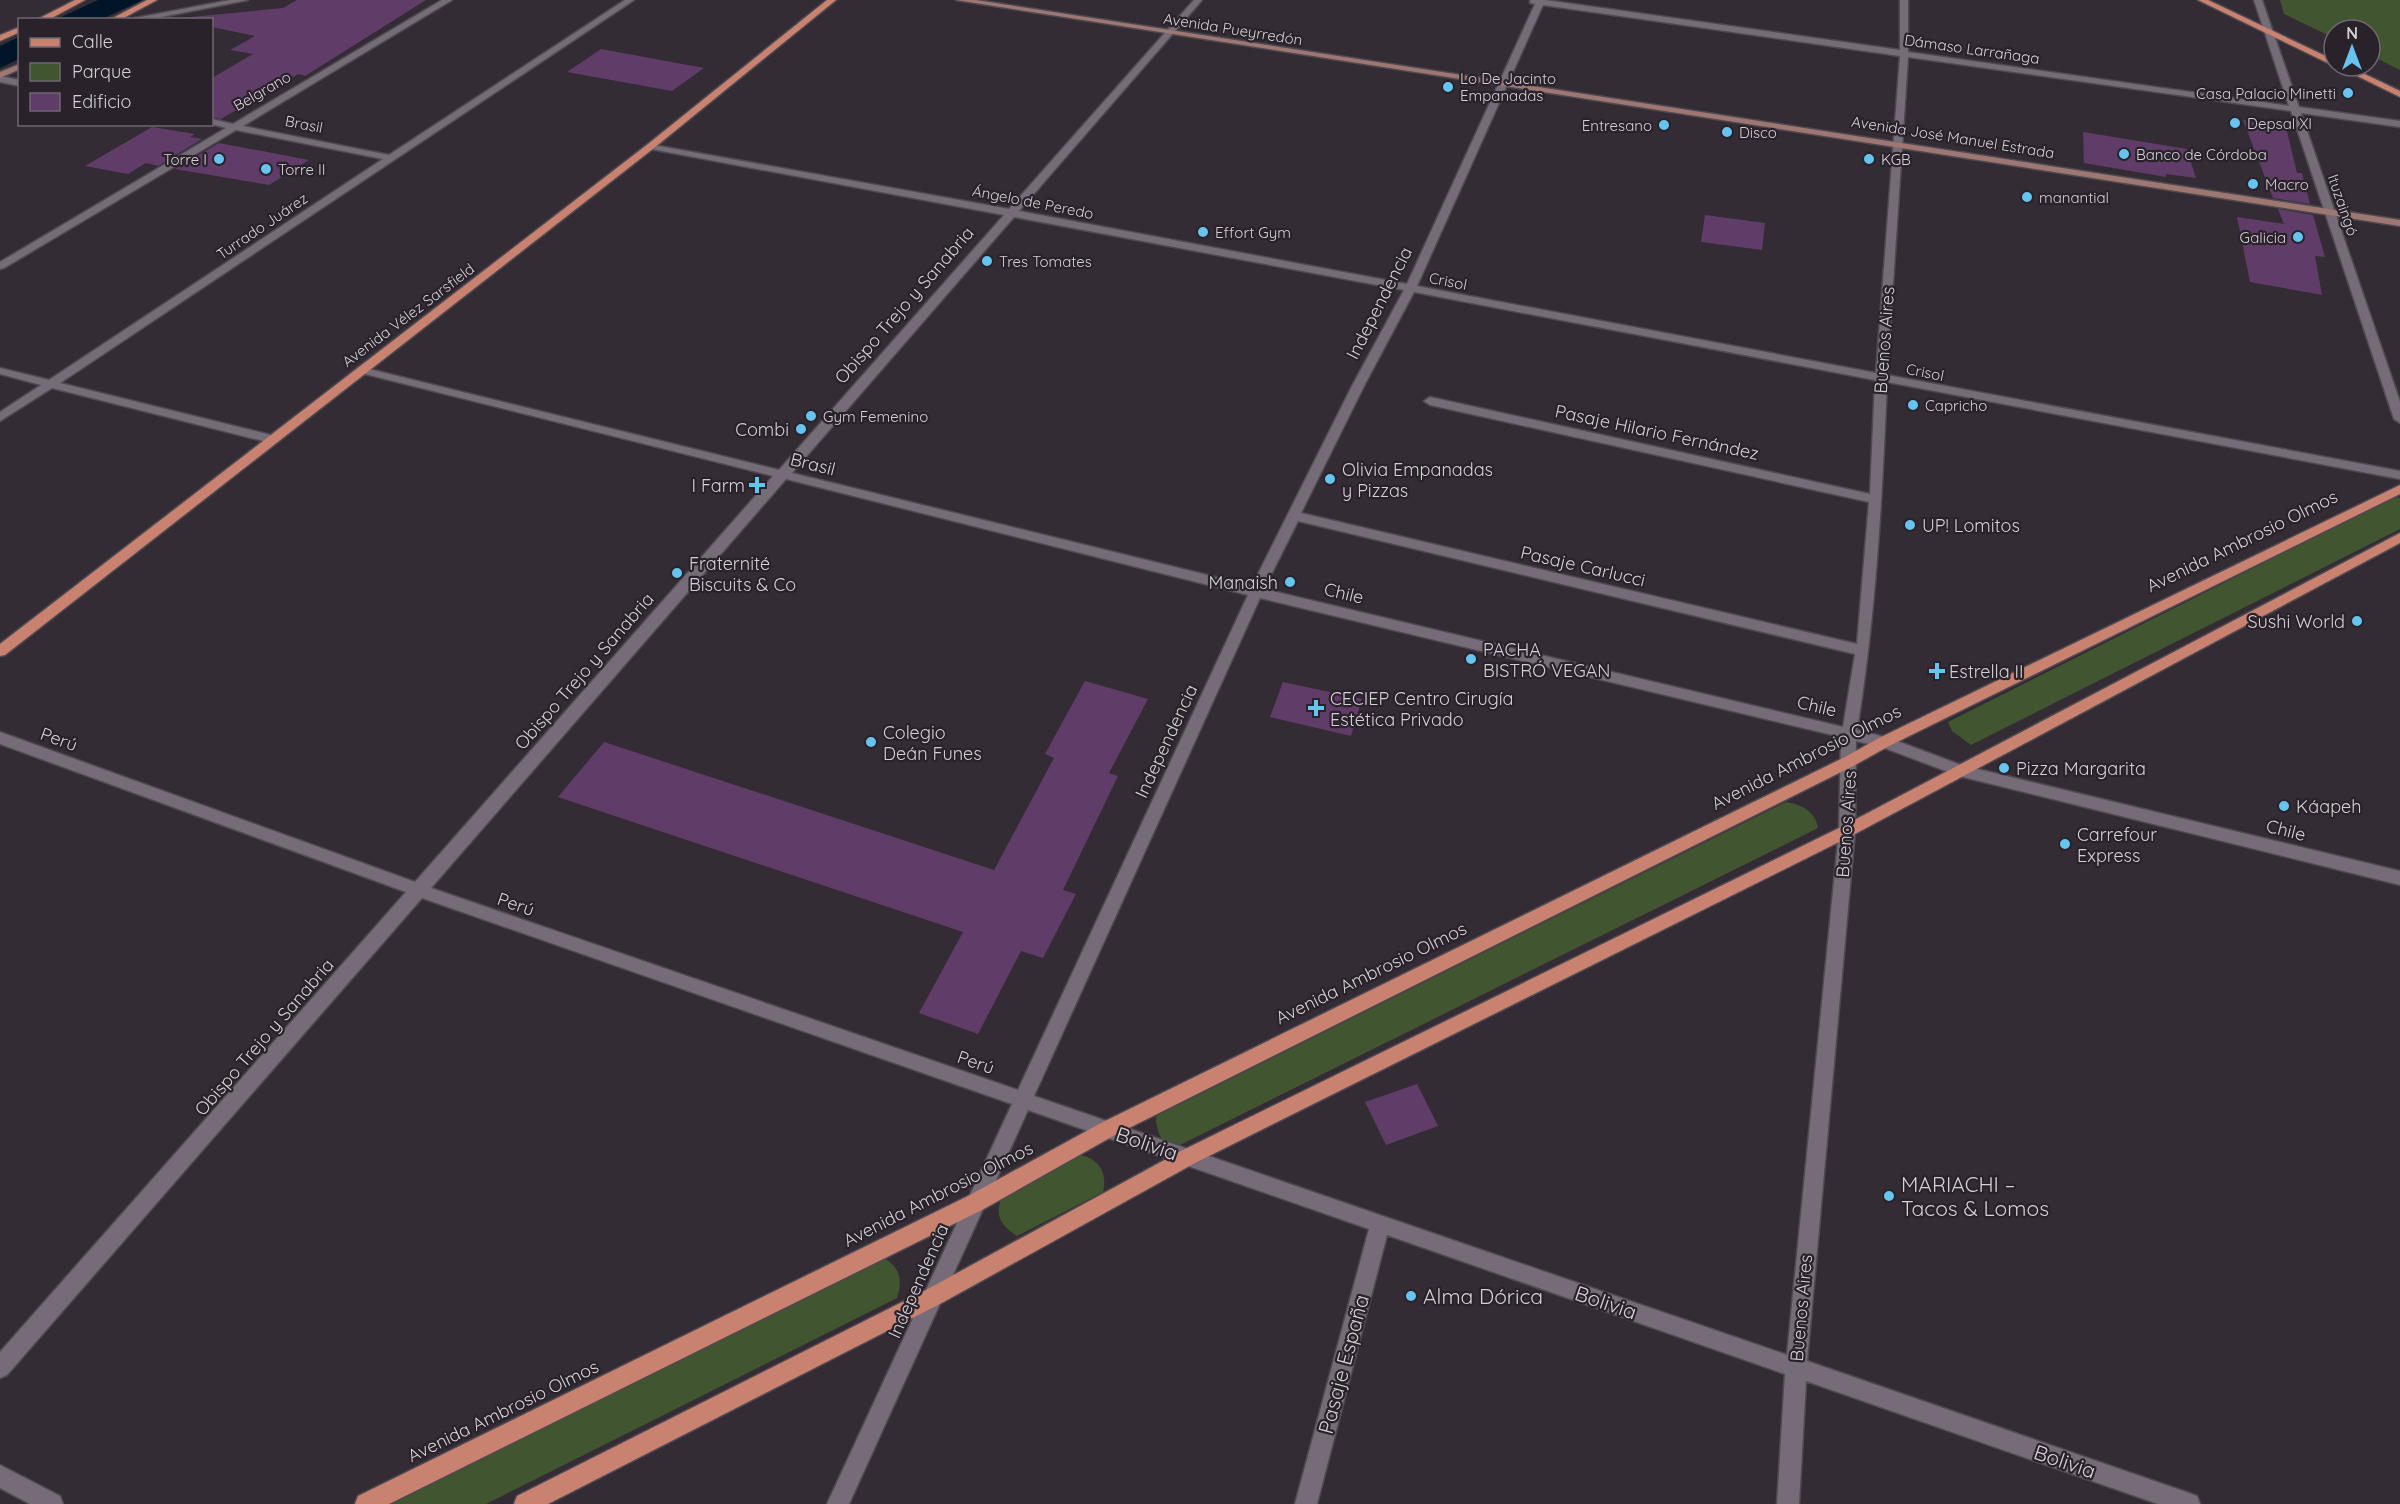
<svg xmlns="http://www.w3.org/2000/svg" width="2400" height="1504" font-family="Quicksand,sans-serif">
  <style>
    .green { fill: #415531 }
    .water { fill: #001527 }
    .building { fill: #603c68 }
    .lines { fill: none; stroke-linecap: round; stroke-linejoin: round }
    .minor-casing { stroke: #4f4951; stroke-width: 3 }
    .secondary-casing { stroke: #4f4951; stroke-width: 3 }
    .primary-casing { stroke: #4f4951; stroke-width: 3 }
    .minor { fill: #756c77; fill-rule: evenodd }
    .secondary { fill: #9e7773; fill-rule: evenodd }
    .primary { fill: #c8826f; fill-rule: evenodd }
    .poi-dot { fill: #66c4ef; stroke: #2a222b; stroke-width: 2 }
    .labels { text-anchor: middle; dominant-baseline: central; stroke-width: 4.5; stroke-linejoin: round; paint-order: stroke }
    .far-street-label { font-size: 15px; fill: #d4cfd5; stroke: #2a222b }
    .far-poi-label { font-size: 15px; fill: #d4cfd5; stroke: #2a222b; text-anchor: start }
    .street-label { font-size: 18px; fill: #d4cfd5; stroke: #2a222b }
    .poi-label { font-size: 18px; fill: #d4cfd5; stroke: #2a222b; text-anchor: start }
    .near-street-label { font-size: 21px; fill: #d4cfd5; stroke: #2a222b }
    .near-poi-label { font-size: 21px; fill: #d4cfd5; stroke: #2a222b; text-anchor: start }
  </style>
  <rect width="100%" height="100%" fill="#342c35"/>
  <!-- green -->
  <path class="green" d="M2280 0H2400V70L2370 55V30H2334V38L2284 14Z
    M2395 497 2400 498V529L1971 745 1952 731 1948 722Z
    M1786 802C1801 804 1816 812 1818 828L1170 1150C1160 1139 1156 1130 1156 1116Z
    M1078 1155C1098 1157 1108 1172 1103 1192L1017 1236C1001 1226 993 1214 1003 1196Z
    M884 1258C900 1267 903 1281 897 1298L486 1504H384Z"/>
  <!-- water -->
  <path class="water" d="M98 0H143L102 19H57Z
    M19 37V59L0 68V46Z"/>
  <!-- building -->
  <path class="building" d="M297 0H426L305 76 298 74 221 119 212 117V78L253 54 230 50 255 36 212 27V20H191V17L283 8Z
    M601 49 704 68 672 91 567 72Z
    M2243 120 2286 127 2297 173H2302L2310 204 2273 198Z
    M152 127 195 134 190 137 202 139 158 166 146 163 128 174 85 166Z
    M2083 132 2187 149 2196 178 2166 174V177L2084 163Z
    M219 143 309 160 269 185 175 169Z
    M2278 209 2313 215 2325 257 2315 256 2322 295 2250 282 2237 217 2284 224Z
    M1705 215 1765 223 1762 250 1701 242Z
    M1085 681 1148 699 1109 773 1118 776 1063 890 1076 894 1043 958 1021 951 978 1034 919 1013 963 932 558 797 604 742 994 870 1054 758 1045 754Z
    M1283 682 1362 699 1351 736 1270 717Z
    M1417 1084 1438 1126 1386 1145 1365 1102Z"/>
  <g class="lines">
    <!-- minor casing -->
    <g class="minor-casing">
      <path id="minor" d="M230 0H248L146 20H125Z
        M442 0H452L243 126 389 155 625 0H634L60 383 275 436V442L271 443 52 388 0 421V412L41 385 0 374V368L49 380 383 159 236 130 4 268 0 269V262L226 128 211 124 212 119 233 124Z
        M1194 0H1202L1019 211 1407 284 1535 4 1530 3V0H1545L1900 50V0H1908V52L2289 106 2254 0H2262L2299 107 2400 121V127L2301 113 2400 402V423L2394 419 2291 111 1908 57 1887 375 2400 471V479L1887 382C1882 499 1876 614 1857 730L1889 738 1961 765 2400 871V885L1959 776 1882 747 1856 741 1855 831 1807 1361 2189 1493 2197 1496 2200 1504H2158L1806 1381 1799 1504H1777L1785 1374 1387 1235 1317 1504H1295L1369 1229 1028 1110 849 1504H827L1012 1104 422 898 7 1375 0 1378V1352L406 892 0 744V732L415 882 773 476 357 372V368L361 367 779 470 1004 215 651 149 648 148V144L1009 209ZM1543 5 1900 56 1876 373 1417 286ZM1014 217 1404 290 1352 386 1252 586 792 473ZM1414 292 1875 380 1870 494 1430 397 1424 401 1430 405 1869 502 1857 644 1301 513 1364 386ZM786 479 1248 595 1018 1090 431 888ZM1298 521 1855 654 1843 727 1264 589ZM1260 598 1841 737 1839 831 1787 1355 1034 1096Z
        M0 76 20 80V86L0 82Z
        M0 1465 60 1496 63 1504H30L0 1488Z"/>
    </g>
    <!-- secondary casing -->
    <g class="secondary-casing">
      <path id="secondary" d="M956 0H976L2400 220V226Z
        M20 64V69L0 78V72Z"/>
    </g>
    <!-- primary casing -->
    <g class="primary-casing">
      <path id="primary" d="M75 0H85L48 20H36Z
        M147 0H157L120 20H109Z
        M827 0H836L654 148 5 655 0 656V644L648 144Z
        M2198 0H2208L2334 60V66Z
        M20 27V32L0 41V35Z
        M2337 66H2348L2400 91V97Z
        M2400 485V494L1889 746 1855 765 1115 1135 982 1210 389 1504H355L358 1496 968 1196 1101 1123 1845 757 1879 738Z
        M2400 533V543L1853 835 1195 1163 938 1305 548 1504H514L517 1496 924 1291 1181 1151 1841 827Z"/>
    </g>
    <!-- minor -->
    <use href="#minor" class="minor"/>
    <!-- secondary -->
    <use href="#secondary" class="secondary"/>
    <!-- primary -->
    <use href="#primary" class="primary"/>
  </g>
  <!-- markers -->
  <g class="poi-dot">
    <circle cx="1448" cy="87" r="6"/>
    <circle cx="2348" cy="93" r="6"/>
    <circle cx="2235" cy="123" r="6"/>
    <circle cx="1664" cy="125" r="6"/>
    <circle cx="1727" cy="132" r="6"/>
    <circle cx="2124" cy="154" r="6"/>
    <circle cx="219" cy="159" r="6"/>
    <circle cx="1869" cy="159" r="6"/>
    <circle cx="266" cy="169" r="6"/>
    <circle cx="2253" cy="184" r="6"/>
    <circle cx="2027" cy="197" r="6"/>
    <circle cx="1203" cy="232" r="6"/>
    <circle cx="2298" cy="237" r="6"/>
    <circle cx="987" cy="261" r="6"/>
    <circle cx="1913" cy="405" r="6"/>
    <circle cx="811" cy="416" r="6"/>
    <circle cx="801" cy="429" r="6"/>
    <circle cx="1330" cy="479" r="6"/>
    <path d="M754 476h6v6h6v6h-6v6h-6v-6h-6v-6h6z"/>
    <circle cx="1910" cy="525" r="6"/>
    <circle cx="677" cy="573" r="6"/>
    <circle cx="1290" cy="582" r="6"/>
    <circle cx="2357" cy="621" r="6"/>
    <circle cx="1471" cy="659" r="6"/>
    <path d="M1934 662h6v6h6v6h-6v6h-6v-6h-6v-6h6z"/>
    <path d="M1313 699h6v6h6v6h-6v6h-6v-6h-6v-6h6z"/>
    <circle cx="871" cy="742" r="6"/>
    <circle cx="2004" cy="768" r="6"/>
    <circle cx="2284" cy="806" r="6"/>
    <circle cx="2065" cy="844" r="6"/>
    <circle cx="1889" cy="1196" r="6"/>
    <circle cx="1411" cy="1296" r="6"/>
  </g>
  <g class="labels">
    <!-- far-street labels -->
    <g class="far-street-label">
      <text transform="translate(1233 29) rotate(9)">Avenida Pueyrredón</text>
      <text transform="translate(1972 49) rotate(8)">Dámaso Larrañaga</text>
      <text transform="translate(262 91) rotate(-30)">Belgrano</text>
      <text transform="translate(304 124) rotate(11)">Brasil</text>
      <text transform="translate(1953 137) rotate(9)">Avenida José Manuel Estrada</text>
      <text transform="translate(1033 202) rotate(11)">Ángelo de Peredo</text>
      <text transform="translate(2343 205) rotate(71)">Ituzaingó</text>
      <text transform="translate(262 226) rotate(-34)">Turrado Juárez</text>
      <text transform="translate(1448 281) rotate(11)">Crisol</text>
      <text transform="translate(408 315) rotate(-37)">Avenida Vélez Sarsfield</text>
      <text transform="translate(1925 372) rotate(11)">Crisol</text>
    </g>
    <!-- far-poi labels -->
    <g class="far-poi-label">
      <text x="1460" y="78">Lo De Jacinto<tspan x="1460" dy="17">Empanadas</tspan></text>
      <text x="2336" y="93" text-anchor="end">Casa Palacio Minetti</text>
      <text x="2247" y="123">Depsal XI</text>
      <text x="1652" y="125" text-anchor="end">Entresano</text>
      <text x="1739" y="132">Disco</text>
      <text x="2136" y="154">Banco de Córdoba</text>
      <text x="207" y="159" text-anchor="end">Torre I</text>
      <text x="1881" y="159">KGB</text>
      <text x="278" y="169">Torre II</text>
      <text x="2265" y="184">Macro</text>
      <text x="2039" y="197">manantial</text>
      <text x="1215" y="232">Effort Gym</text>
      <text x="2286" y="237" text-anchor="end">Galicia</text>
      <text x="999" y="261">Tres Tomates</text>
      <text x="1925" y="405">Capricho</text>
      <text x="823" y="416">Gym Femenino</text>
    </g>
    <!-- street labels -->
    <g class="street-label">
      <text transform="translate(1379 303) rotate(-63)">Independencia</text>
      <text transform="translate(904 305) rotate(-49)">Obispo Trejo y Sanabria</text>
      <text transform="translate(1884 340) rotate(-86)">Buenos Aires</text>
      <text transform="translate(1657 432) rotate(12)">Pasaje Hilario Fernández</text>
      <text transform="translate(813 464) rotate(14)">Brasil</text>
      <text transform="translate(2242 541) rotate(-26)">Avenida Ambrosio Olmos</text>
      <text transform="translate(1583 566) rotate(13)">Pasaje Carlucci</text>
      <text transform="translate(1344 593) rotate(13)">Chile</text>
      <text transform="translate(584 671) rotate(-49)">Obispo Trejo y Sanabria</text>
      <text transform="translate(1817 706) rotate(13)">Chile</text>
      <text transform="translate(59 739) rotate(20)">Perú</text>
      <text transform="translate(1166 741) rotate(-65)">Independencia</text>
      <text transform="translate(1806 757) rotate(-27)">Avenida Ambrosio Olmos</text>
      <text transform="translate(1846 824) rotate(-86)">Buenos Aires</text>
      <text transform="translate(2286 830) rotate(14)">Chile</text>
      <text transform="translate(516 904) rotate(19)">Perú</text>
      <text transform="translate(1371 973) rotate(-26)">Avenida Ambrosio Olmos</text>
      <text transform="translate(264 1037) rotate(-49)">Obispo Trejo y Sanabria</text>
      <text transform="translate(976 1062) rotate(19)">Perú</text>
      <text transform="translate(938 1194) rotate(-27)">Avenida Ambrosio Olmos</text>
      <text transform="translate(918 1281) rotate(-66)">Independencia</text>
      <text transform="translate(1801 1308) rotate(-85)">Buenos Aires</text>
      <text transform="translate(503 1411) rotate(-26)">Avenida Ambrosio Olmos</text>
    </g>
    <!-- poi labels -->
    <g class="poi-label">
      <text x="789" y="429" text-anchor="end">Combi</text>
      <text x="1342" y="469">Olivia Empanadas<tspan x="1342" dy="21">y Pizzas</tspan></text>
      <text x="745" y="485" text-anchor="end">I Farm</text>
      <text x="1922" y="525">UP! Lomitos</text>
      <text x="689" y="563">Fraternité<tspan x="689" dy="21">Biscuits &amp; Co</tspan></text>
      <text x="1278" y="582" text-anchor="end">Manaish</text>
      <text x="2345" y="621" text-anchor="end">Sushi World</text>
      <text x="1483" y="649">PACHA<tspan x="1483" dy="21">BISTRÓ VEGAN</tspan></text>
      <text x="1949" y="671">Estrella II</text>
      <text x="1330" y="698">CECIEP Centro Cirugía<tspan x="1330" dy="21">Estética Privado</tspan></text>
      <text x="883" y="732">Colegio<tspan x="883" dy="21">Deán Funes</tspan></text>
      <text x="2016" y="768">Pizza Margarita</text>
      <text x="2296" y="806">Káapeh</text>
      <text x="2077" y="834">Carrefour<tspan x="2077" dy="21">Express</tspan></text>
    </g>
    <!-- near-street labels -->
    <g class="near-street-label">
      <text transform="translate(1147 1143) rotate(19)">Bolivia</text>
      <text transform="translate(1606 1302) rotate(19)">Bolivia</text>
      <text transform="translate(1343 1364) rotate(-75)">Pasaje España</text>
      <text transform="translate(2065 1461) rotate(19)">Bolivia</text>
    </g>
    <!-- near-poi labels -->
    <g class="near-poi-label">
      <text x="1901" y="1184">MARIACHI –<tspan x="1901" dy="24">Tacos &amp; Lomos</tspan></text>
      <text x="1423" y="1296">Alma Dórica</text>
    </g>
  </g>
  <!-- legend -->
  <rect x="18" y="18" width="195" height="108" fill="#2a222b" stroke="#6e676f" stroke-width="1.5"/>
  <rect x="30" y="38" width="30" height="9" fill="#c8826f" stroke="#6e676f" stroke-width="1.5"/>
  <text x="72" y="48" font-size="18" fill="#d4cfd5">Calle</text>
  <rect x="30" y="63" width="30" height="18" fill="#415531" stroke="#6e676f" stroke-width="1.5"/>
  <text x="72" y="78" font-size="18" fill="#d4cfd5">Parque</text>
  <rect x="30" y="93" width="30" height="18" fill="#603c68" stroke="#6e676f" stroke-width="1.5"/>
  <text x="72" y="108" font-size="18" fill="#d4cfd5">Edificio</text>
  <!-- north arrow -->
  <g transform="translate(2352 48)"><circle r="28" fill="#2a222b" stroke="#6e676f" stroke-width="1.5"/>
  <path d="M0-4.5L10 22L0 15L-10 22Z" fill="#66c4ef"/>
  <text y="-9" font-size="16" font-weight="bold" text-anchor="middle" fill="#d4cfd5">N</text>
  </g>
</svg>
